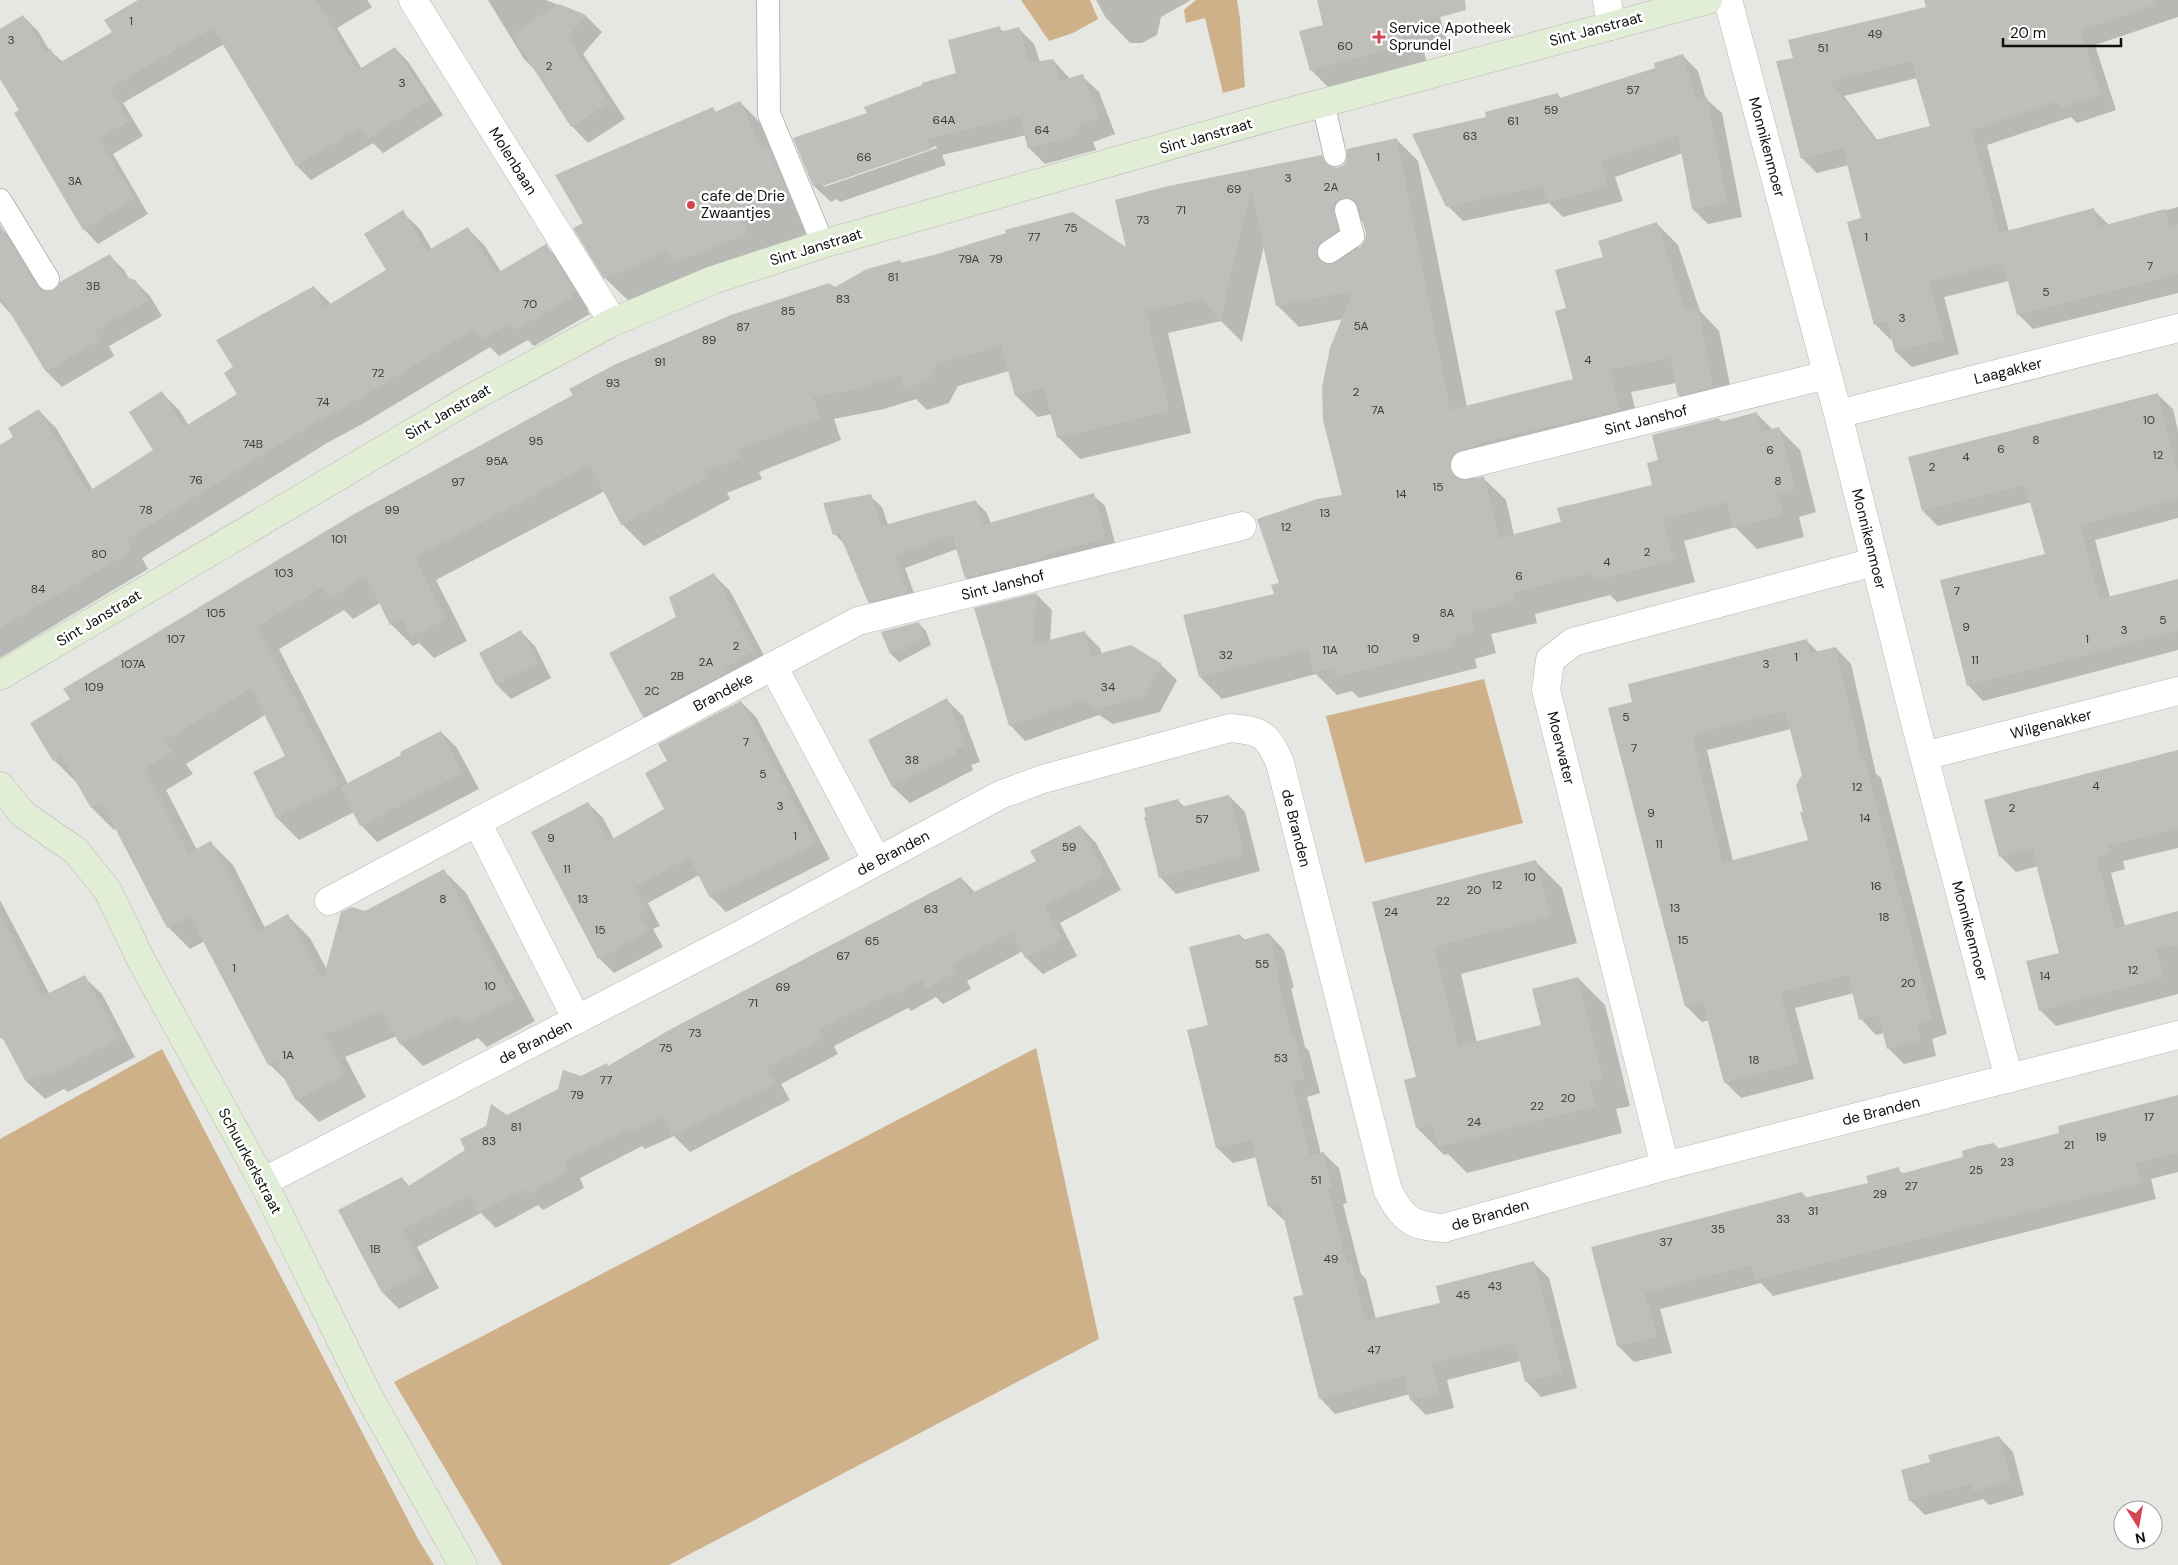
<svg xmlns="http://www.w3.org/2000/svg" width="2178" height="1565" font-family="'DM Sans',sans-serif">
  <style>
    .green { fill: #ceb189 }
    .shadow { fill: #0003; fill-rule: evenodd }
    .building { fill: #c0beba; fill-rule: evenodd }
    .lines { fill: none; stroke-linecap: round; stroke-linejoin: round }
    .lane-casing { stroke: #b8b9b4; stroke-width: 24 }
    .street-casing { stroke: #b8b9b4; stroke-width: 29 }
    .secondary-casing { stroke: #b8b9b4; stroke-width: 29 }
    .lane { stroke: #fff; stroke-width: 22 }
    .street { stroke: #fff; stroke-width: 28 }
    .secondary { stroke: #e1edd4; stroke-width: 28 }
    .poi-dot { fill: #d54552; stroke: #fff; stroke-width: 2 }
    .labels { text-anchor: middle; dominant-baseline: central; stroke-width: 5; stroke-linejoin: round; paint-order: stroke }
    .number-label { font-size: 12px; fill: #3c3c39 }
    .poi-label { font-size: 15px; fill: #10100e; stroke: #fff; text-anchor: start }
    .street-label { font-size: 15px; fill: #10100e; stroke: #fff }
  </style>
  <rect width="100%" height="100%" fill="#e6e6e2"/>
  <!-- green -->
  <path class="green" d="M1021 0H1090L1098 19 1073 33 1049 41Z
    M1196 0H1237L1240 19 1245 87 1223 93 1205 18 1186 23 1184 10Z
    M1484 679 1523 823 1365 863 1326 716Z
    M1036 1048 1099 1339 669 1565H502L394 1382Z
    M162 1049 418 1539 434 1565H0V1139Z"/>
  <!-- shadow -->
  <path class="shadow" d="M194 0H367L372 7 337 28 362 69 395 48 409 63 443 115 383 153 373 143 311 180 297 166 224 44 123 103 143 136 113 154 148 214 98 244 84 229 20 110 0 77V30L23 16 38 31 49 50 63 62Z
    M488 0H546L586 16 602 32 583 54 625 119 588 143 572 126 538 73 524 59Z
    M1096 0H1191L1161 17 1157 35 1142 43H1130L1106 18Z
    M1319 0H1435L1448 45 1424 52 1428 69 1335 94 1311 70 1325 26Z
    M1926 0H2178V17L2095 45 2116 110 2077 123 2071 117 1987 145 2009 232 2094 210 2109 225 2178 207V293L2033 329 2018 314 2009 281 1944 297 1959 354 1912 367 1896 352 1893 338 1890 339 1875 324 1862 219 1849 165 1817 173 1802 158 1794 58 1928 8ZM1917 78 1932 126 1878 141 1844 96Z
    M999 28 1004 32 1018 28 1034 44 1040 62 1053 60 1070 79 1082 76 1099 92 1115 134 1093 142 1096 150 1045 164 1029 148 1026 135 942 155 946 165 840 202 837 199 831 202 814 186 795 139 869 114 958 74ZM936 146 937 148 824 187 822 185Z
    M1683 56 1698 71 1706 99 1722 113 1742 217 1708 224 1693 209 1683 153 1615 177 1623 201 1563 217 1549 203 1463 221 1448 206 1487 118 1558 95 1562 99 1657 69Z
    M740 102 771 134 820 228 637 309 605 278 584 223 713 109 717 113Z
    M1396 139 1418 161 1467 407 1574 380 1567 309 1605 258 1656 223 1678 245 1700 311 1719 331 1735 409 1701 417 1679 395 1676 383 1631 392 1641 432 1476 476 1474 479 1483 478 1506 500 1514 535 1562 523 1654 486 1659 461 1719 419 1722 422 1756 413 1773 430 1778 428 1800 450 1816 512 1799 517 1804 537 1757 549 1735 527 1684 541 1695 582 1617 602 1610 595 1535 614 1537 623 1491 634 1496 653 1475 659 1477 668 1359 698 1352 691 1337 695 1316 674 1222 699 1200 677 1185 616 1275 595 1280 584 1343 496V319L1299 327 1277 305 1264 245 1242 342 1221 321 1168 333 1191 433 1080 459 1058 437 1052 414 1038 417 1016 396 1009 371 958 386 949 403 927 410 916 399 884 409 834 419 841 440 759 472 762 479 727 493 730 499 644 546 622 524 605 491 436 580 467 641 434 658 419 643 413 646 391 624 380 603 353 619 344 610 279 649 348 784 403 756 441 732 457 748 479 789 377 842 361 825 354 812 299 840 277 818 255 772 286 756 265 715 186 764 193 774 166 790 197 850 211 843 233 865 265 928 288 916 310 938 327 970 366 912 444 871 466 893 535 1021 487 1047 478 1038 423 1066 401 1044 397 1036 345 1057 366 1097 319 1122 297 1100 287 1081 269 1064 205 941 190 949 168 927 116 828 114 830 92 808 77 781 76 782 54 760 32 723 731 316 829 284 835 289 900 261 903 264 1128 250 1116 201 1321 156 1332 168 1338 169ZM1363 220 1367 233 1366 242 1359 249 1355 230 1358 223Z
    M402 212 420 229 432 250 468 229 485 246 501 272 546 246 563 263 592 309 587 310 590 314 534 346 528 340 499 356 490 347 364 423 327 443 142 558 148 569 0 658V446L15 437 39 411 56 428 93 490 155 451 162 393 179 410 189 426 239 394 235 367 314 287 331 304 388 270Z
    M0 227 15 242 46 293 56 291 109 255 124 270 130 280 135 281 150 296 162 316 109 346 114 356 62 387 47 372 16 320 0 302Z
    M2157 394 2173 409 2178 431V518L2095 540 2110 597 2178 580V650L1983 701 1968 685 2046 555 2032 502 1938 526 1923 511Z
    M1093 495 1105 506 1117 550 978 590 966 578 957 549 905 568 918 604 881 614 869 602 845 545 835 534 870 496 882 507 888 525 976 502 987 513 991 524Z
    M714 575 730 591 770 667 660 732 644 716 678 618Z
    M1036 594 1052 610 1050 641 1085 633 1100 648 1102 654 1161 665 1177 680 1160 712 1113 724 1099 715 1025 741 1010 725Z
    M918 623 926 631 931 645 899 662 891 654 882 632Z
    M521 632 535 646 551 678 511 699 497 685 481 653Z
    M1806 640 1818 652 1836 648 1851 664 1876 774 1881 778 1947 1034 1932 1039 1936 1056 1904 1064 1888 1048 1884 1033 1876 1035 1861 1019 1854 993 1795 1008 1814 1079 1741 1098 1725 1082 1709 1020 1702 1022 1686 1006 1634 703ZM1791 729 1803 775 1804 813 1809 841 1733 861 1707 750Z
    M947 700 963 716 980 762 971 765 973 770 910 803 893 787 869 740Z
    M741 702 756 717 830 859 726 912 711 897 699 875 648 903 660 926 653 929 663 947 614 973 599 958 588 803 603 818 614 839 666 810Z
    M2178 751V848L2123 861 2125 869 2111 873 2125 926 2178 912V994L2056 1026 2040 1010 2060 954 2038 866 2016 872 2000 856Z
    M1229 796 1245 812 1260 871 1176 894 1160 877 1178 801 1185 807Z
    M1080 826 1096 843 1121 890 1060 923 1077 956 1043 974 1026 958 1023 951 967 981 971 989 943 1004 936 997 911 1011 908 1008 834 1046 838 1054 781 1084 790 1100 690 1152 674 1136 645 1149 642 1146 580 1178 584 1188 543 1210 538 1205 496 1228 481 1213 417 1247 439 1288 399 1309 383 1293 340 1211 402 1178 410 1187 467 1150 507 1117 581 1078 609 1067 961 878 975 892 1037 861Z
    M1535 861 1562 888 1577 943 1461 974 1477 1043 1543 1026 1578 978 1605 1005 1630 1106 1616 1109 1622 1133 1467 1173 1448 1154 1444 1155 1417 1128 1405 1081 1418 1078 1373 903Z
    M0 900 50 995 84 977 102 994 135 1057 68 1092 64 1089 45 1099 27 1082 7 1043 0 1037Z
    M1269 934 1284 950 1294 988H1291L1305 1047 1309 1051 1320 1093 1307 1097 1321 1154 1323 1153 1339 1168 1347 1203 1343 1204 1361 1274 1366 1279 1376 1319 1441 1304 1534 1263 1549 1278 1577 1388 1541 1397 1526 1381 1521 1361 1447 1380 1454 1408 1426 1415 1411 1400 1410 1394 1335 1414 1320 1398 1304 1296 1285 1221 1269 1206 1257 1157 1233 1163 1217 1148 1189 1031 1209 1026 1240 935 1245 940Z
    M2178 1097V1172L2151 1179 2156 1199 1773 1296 1761 1283 1660 1309 1672 1353 1634 1362 1618 1346 1592 1248 1802 1193 1807 1198 1869 1184 1898 1169 1904 1175 1965 1157 1994 1144 1999 1149 2029 1143Z
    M1999 1437 2013 1452 2024 1495 1989 1505 1983 1499 1925 1515 1910 1500 1932 1463Z"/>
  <!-- building -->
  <path class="building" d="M138 0H316L358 70 395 47 429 100 367 139 360 128 296 166 213 28 110 88 129 121 99 139 135 199 83 230 14 113 19 110 0 79V29L23 15 45 52 50 48 59 63 112 32 104 20Z
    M1317 0H1465L1466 10 1400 28 1404 45 1310 71 1299 31 1323 25Z
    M1924 0H2153L2154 5 2081 30 2101 95 2060 108 2058 101 1972 130 1999 233 2094 208 2098 227 2165 209 2169 226 2178 224V274L2017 315 2003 263 1929 282 1944 339 1895 352 1887 321 1874 325 1847 222 1861 218 1843 148 1801 159 1776 61 1793 58 1788 40 1926 7ZM1911 61 1930 126 1875 140 1830 81Z
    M559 4 586 15 568 37 609 103 571 127 512 35 525 27 524 26Z
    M1000 26 1001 32 1019 27 1029 63 1053 59 1060 81 1083 74 1099 118 1077 126 1081 134 1028 149 1020 117 927 139 931 149 823 186 822 183 813 186 793 138 867 113 864 107 922 85V83L956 73 948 40Z
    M1683 54 1696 100 1707 97 1727 202 1692 209 1678 135 1601 162 1609 186 1547 203 1542 186 1446 207 1412 134 1486 117 1485 112 1558 93 1560 98 1655 68 1654 63Z
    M740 101 761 149 768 147 789 197 741 218 748 233 674 263 668 251 604 279 573 228 583 223 555 175 713 107 715 112Z
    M1397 138 1450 410 1573 379 1555 311 1566 308 1555 270 1603 257 1598 241 1657 222 1685 310 1698 307 1713 387 1678 396 1670 358 1610 370 1620 410 1476 444V446L1461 450 1454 454 1450 460V468L1454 476 1460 480H1468L1484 476 1499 538 1561 522 1557 508 1652 485 1647 463 1658 460 1652 435 1719 418 1720 422 1757 412 1761 432 1779 427 1795 490 1778 495 1783 515 1734 528 1727 502 1663 520 1674 560 1594 581 1592 572 1514 593 1516 601 1470 613 1475 631 1454 637 1456 646 1336 677 1334 668 1314 673 1308 649 1199 677 1183 615 1274 594 1271 585 1279 583 1257 519 1317 499 1342 495 1323 420 1322 387 1330 348 1353 291 1276 306 1251 188 1220 322 1203 299 1146 311 1169 411 1057 438 1044 388 1015 396 1001 346 936 364 927 381 904 389 900 375 861 388 813 397 820 418 738 450 741 457 706 471 709 477 621 525 590 465 415 558 446 619 411 637 402 619 390 625 366 576 330 598 323 587 258 626 339 786 276 818 253 772 285 756 251 688 165 741 172 752 145 768 188 853 211 841 257 931 288 914 323 980 341 912 352 907 365 911 444 869 514 999 464 1025 458 1015 400 1045 382 1011 324 1035 345 1074 296 1101 275 1061 268 1065 190 916 167 928 102 803 91 808 61 756 53 761 30 723 70 699 63 689 356 513 573 395 569 389 616 364 731 315 829 283 835 287 867 269 900 260 901 263 934 255 1006 233 1005 230 1073 212 1126 247 1115 200 1164 187 1322 155 1326 164 1337 168 1344 165 1347 159V149ZM1342 198H1350L1358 206 1366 233 1365 240 1360 247 1336 263 1330 265 1324 264 1318 259 1317 247 1338 230 1333 207 1336 201Z
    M403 210 427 251 468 227 496 274 546 244 575 291 571 293 573 297 515 330 511 323 481 340 475 329 347 406 309 426 126 540 132 551 0 628V445L13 437 8 428 39 409 88 492 153 450 129 412 162 391 184 427 237 394 224 373 233 367 216 340 314 286 325 307 386 270 364 234Z
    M0 225 37 286 42 291 54 290 60 282 110 254 123 276 135 280 148 301 95 331 100 340 46 372 0 296Z
    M2158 393 2178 473V499L2080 525 2100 599 2178 579V631L1967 686 1940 580 2045 554 2025 485 1922 511 1908 457Z
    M1094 493 1106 538 1039 557V560L965 578 952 535 894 556 908 593 868 602 839 533 833 535 823 503 871 494 881 526 976 500 983 524 982 525Z
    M714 573 755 651 724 668 726 673 643 717 609 653 676 617 669 597Z
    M1037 593 1033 644 1085 631 1091 656 1131 645 1162 664 1145 696 1096 709 1082 700 1009 726 974 608Z
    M919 622 924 637 890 654 881 632Z
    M521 630 538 664 496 685 479 653Z
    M1807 639 1810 653 1836 647 1862 762 1865 761 1932 1019 1917 1023 1921 1040 1887 1049 1878 1015 1859 1020 1848 975 1780 992 1799 1063 1724 1083 1703 1002 1685 1007 1608 708 1632 702 1628 684ZM1785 711 1802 775 1796 785 1803 812H1800L1808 840 1722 863 1692 735Z
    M947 698 965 745 956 749 958 753 892 787 868 740Z
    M741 701 816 844 710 898 689 857 634 888 646 911 639 914 649 932 598 959 531 832 588 802 609 841 664 809 645 773 667 761 658 744Z
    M441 731 463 773 360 826 340 787 401 755 400 752Z
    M2178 750V828L2108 846 2110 853 2096 857 2115 928 2178 911V945L2156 948 2164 977 2039 1011 2026 961 2059 953 2032 848 1999 857 1984 800Z
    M1229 795 1244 855 1159 878 1144 817H1146L1144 808 1178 799 1181 807Z
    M1080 825 1105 873 1045 906 1062 939 1025 958 1012 932 951 964 956 972 926 989 922 980 894 995 892 992 818 1030 823 1038 766 1068 775 1084 672 1136 664 1117 628 1133 626 1130 564 1162 569 1172 526 1195 523 1189 479 1213 470 1195 402 1230 424 1272 382 1293 338 1210 402 1177 407 1187 465 1150 460 1139 486 1126 491 1104 507 1115 558 1089 563 1070 581 1076 607 1063 608 1066 671 1029 961 877 970 894 1036 861 1030 851Z
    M1536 860 1551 916 1434 947 1458 1046 1541 1025 1532 989 1578 977 1603 1079 1589 1082 1596 1106 1438 1147 1433 1124 1416 1128 1404 1080 1416 1077 1372 902Z
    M0 914 43 996 85 975 118 1039 49 1075 48 1071 26 1082 0 1033Z
    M1269 933 1279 972 1276 973 1291 1035 1294 1034 1305 1078 1292 1081 1310 1156 1324 1152 1332 1188 1328 1189 1347 1263 1351 1262 1366 1320 1440 1303 1436 1286 1534 1261 1563 1373 1525 1382 1515 1343 1432 1364 1439 1393 1410 1400 1404 1376 1319 1399 1293 1297 1303 1295 1280 1203 1268 1207 1251 1140 1216 1148 1187 1030 1208 1025 1189 947 1240 934 1242 940Z
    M2178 1095V1153L2136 1163 2141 1183 1756 1280 1752 1265 1645 1293 1657 1337 1617 1346 1591 1247 1802 1192 1804 1198 1868 1183 1866 1176 1899 1167 1900 1174 1963 1157 1962 1151 1978 1146 1994 1143 1996 1149 2028 1141 2059 1133 2058 1126Z
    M1999 1436 2011 1481 1973 1491 1971 1484 1909 1501 1901 1470 1930 1462 1928 1455Z"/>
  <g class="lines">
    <!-- lane casing -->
    <g class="lane-casing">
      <path id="lane" d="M768 0 769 114 823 244
        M1323 103 1335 155
        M0 200 48 279
        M1329 252 1353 236 1346 210"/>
    </g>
    <!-- street casing -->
    <g class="street-casing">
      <path id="street" d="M413 0 613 322
        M1607 0 1611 26
        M1728 0 1838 414 1916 726 2009 1079
        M1838 414 2178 328
        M1465 465 1827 375
        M773 666 858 621 1242 526
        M1924 756 2178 691
        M329 901 477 822
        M577 1020 477 822 773 666 877 861
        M1665 1166 1546 690 1550 660 1573 642 1874 562
        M263 1182 744 933 1000 795 1043 779 1230 728C1261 731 1267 733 1280 763L1388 1191C1404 1220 1411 1226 1444 1228L1665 1166 2178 1035"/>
    </g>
    <!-- secondary casing -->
    <g class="secondary-casing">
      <path id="secondary" d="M0 676 471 398 613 322 713 280 823 244 1274 116 1708 0
        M0 786 23 814 76 851 108 891 140 958 263 1182 368 1395 463 1565"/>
    </g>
    <!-- lane -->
    <use href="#lane" class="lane"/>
    <!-- street -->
    <use href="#street" class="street"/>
    <!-- secondary -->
    <use href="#secondary" class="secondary"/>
  </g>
  <!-- markers -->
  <g class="poi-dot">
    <path d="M1376.5 29.5h5v5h5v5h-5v5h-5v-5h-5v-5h5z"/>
    <circle cx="691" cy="205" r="5"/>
  </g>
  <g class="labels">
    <!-- number labels -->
    <g class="number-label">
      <text x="131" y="21">1</text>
      <text x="1875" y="34">49</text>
      <text x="11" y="40">3</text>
      <text x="1345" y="46">60</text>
      <text x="1823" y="48">51</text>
      <text x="549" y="66">2</text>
      <text x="402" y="83">3</text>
      <text x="1633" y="90">57</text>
      <text x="1551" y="110">59</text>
      <text x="944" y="120">64A</text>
      <text x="1513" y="121">61</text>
      <text x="1042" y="130">64</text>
      <text x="1470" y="136">63</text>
      <text x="864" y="157">66</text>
      <text x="1378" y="157">1</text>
      <text x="1288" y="178">3</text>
      <text x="75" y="181">3A</text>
      <text x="1331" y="187">2A</text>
      <text x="1234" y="189">69</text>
      <text x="1181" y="210">71</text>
      <text x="1143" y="220">73</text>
      <text x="1071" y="228">75</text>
      <text x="1034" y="237">77</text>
      <text x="1866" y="237">1</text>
      <text x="969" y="259">79A</text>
      <text x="996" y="259">79</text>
      <text x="2150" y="266">7</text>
      <text x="893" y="277">81</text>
      <text x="93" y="286">3B</text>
      <text x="2046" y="292">5</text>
      <text x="843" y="299">83</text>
      <text x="530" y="304">70</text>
      <text x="788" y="311">85</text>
      <text x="1902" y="318">3</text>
      <text x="1361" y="326">5A</text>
      <text x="743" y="327">87</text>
      <text x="709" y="340">89</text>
      <text x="1588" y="360">4</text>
      <text x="660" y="362">91</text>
      <text x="378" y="373">72</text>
      <text x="613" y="383">93</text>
      <text x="1356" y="392">2</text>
      <text x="323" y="402">74</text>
      <text x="1378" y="410">7A</text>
      <text x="2149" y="420">10</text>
      <text x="2036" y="440">8</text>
      <text x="536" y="441">95</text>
      <text x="253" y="444">74B</text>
      <text x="2001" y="449">6</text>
      <text x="1770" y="450">6</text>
      <text x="2158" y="455">12</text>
      <text x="1966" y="457">4</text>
      <text x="497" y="461">95A</text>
      <text x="1932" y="467">2</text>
      <text x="196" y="480">76</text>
      <text x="1778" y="481">8</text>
      <text x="458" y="482">97</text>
      <text x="1438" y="487">15</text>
      <text x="1401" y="494">14</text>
      <text x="146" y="510">78</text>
      <text x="392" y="510">99</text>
      <text x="1325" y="513">13</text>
      <text x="1286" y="527">12</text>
      <text x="339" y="539">101</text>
      <text x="1647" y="552">2</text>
      <text x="99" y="554">80</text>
      <text x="1607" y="562">4</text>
      <text x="284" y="573">103</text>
      <text x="1519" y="576">6</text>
      <text x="38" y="589">84</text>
      <text x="1957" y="591">7</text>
      <text x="216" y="613">105</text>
      <text x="1447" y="613">8A</text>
      <text x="2163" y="620">5</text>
      <text x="1966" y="627">9</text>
      <text x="2124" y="630">3</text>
      <text x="1416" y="638">9</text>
      <text x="176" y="639">107</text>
      <text x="2087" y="639">1</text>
      <text x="736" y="646">2</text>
      <text x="1373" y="649">10</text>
      <text x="1330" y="650">11A</text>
      <text x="1226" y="655">32</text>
      <text x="1796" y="657">1</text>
      <text x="1975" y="660">11</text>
      <text x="706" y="662">2A</text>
      <text x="133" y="664">107A</text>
      <text x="1766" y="664">3</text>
      <text x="677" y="676">2B</text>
      <text x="94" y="687">109</text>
      <text x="1108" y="687">34</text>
      <text x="652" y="691">2C</text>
      <text x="1626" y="717">5</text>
      <text x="746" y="742">7</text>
      <text x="1634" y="748">7</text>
      <text x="912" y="760">38</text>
      <text x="763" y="774">5</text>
      <text x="2096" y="786">4</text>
      <text x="1857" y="787">12</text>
      <text x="780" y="806">3</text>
      <text x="2012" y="808">2</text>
      <text x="1651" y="813">9</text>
      <text x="1865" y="818">14</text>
      <text x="1202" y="819">57</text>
      <text x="795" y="836">1</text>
      <text x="551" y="838">9</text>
      <text x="1659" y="844">11</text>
      <text x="1069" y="847">59</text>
      <text x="567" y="869">11</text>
      <text x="1530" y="877">10</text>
      <text x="1497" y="885">12</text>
      <text x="1876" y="886">16</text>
      <text x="1474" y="890">20</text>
      <text x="443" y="899">8</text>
      <text x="583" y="899">13</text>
      <text x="1443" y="901">22</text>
      <text x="1675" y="908">13</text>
      <text x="931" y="909">63</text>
      <text x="1391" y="912">24</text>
      <text x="1884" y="917">18</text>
      <text x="600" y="930">15</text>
      <text x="1683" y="940">15</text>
      <text x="872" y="941">65</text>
      <text x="843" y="956">67</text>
      <text x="1262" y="964">55</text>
      <text x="234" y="968">1</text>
      <text x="2133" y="970">12</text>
      <text x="2045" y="976">14</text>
      <text x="1908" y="983">20</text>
      <text x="490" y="986">10</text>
      <text x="783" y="987">69</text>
      <text x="753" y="1003">71</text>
      <text x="695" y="1033">73</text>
      <text x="666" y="1048">75</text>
      <text x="288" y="1055">1A</text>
      <text x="1281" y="1058">53</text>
      <text x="1754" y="1060">18</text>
      <text x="606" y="1080">77</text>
      <text x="577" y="1095">79</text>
      <text x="1568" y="1098">20</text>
      <text x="1537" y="1106">22</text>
      <text x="2149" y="1117">17</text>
      <text x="1474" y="1122">24</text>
      <text x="516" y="1127">81</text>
      <text x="2101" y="1137">19</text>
      <text x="489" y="1141">83</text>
      <text x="2069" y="1145">21</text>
      <text x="2007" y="1162">23</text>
      <text x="1976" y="1170">25</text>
      <text x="1316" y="1180">51</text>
      <text x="1911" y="1186">27</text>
      <text x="1880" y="1194">29</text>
      <text x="1813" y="1211">31</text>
      <text x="1783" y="1219">33</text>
      <text x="1718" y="1229">35</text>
      <text x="1666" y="1242">37</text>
      <text x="375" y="1249">1B</text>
      <text x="1331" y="1259">49</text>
      <text x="1495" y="1286">43</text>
      <text x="1463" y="1295">45</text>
      <text x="1374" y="1350">47</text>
    </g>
    <!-- poi labels -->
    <g class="poi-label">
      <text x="1389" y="28">Service Apotheek<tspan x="1389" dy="17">Sprundel</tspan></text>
      <text x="701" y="196">cafe de Drie<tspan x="701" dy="17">Zwaantjes</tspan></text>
    </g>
    <!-- street labels -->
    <g class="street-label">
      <text transform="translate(1596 29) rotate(-15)">Sint Janstraat</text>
      <text transform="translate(1206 136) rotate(-16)">Sint Janstraat</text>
      <text transform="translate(1767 147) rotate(75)">Monnikenmoer</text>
      <text transform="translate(513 161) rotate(58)">Molenbaan</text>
      <text transform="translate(816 247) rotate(-17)">Sint Janstraat</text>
      <text transform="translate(2008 371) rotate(-14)">Laagakker</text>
      <text transform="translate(448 412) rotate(-30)">Sint Janstraat</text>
      <text transform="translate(1646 420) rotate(-14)">Sint Janshof</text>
      <text transform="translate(1869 539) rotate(76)">Monnikenmoer</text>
      <text transform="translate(1003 585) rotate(-14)">Sint Janshof</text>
      <text transform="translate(99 618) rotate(-31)">Sint Janstraat</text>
      <text transform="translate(723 692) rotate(-28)">Brandeke</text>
      <text transform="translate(2051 724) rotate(-14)">Wilgenakker</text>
      <text transform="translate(1561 748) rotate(76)">Moerwater</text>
      <text transform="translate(1296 828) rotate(76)">de Branden</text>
      <text transform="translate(893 853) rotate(-28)">de Branden</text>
      <text transform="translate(1970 931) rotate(75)">Monnikenmoer</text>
      <text transform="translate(535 1042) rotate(-27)">de Branden</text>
      <text transform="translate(1881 1111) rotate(-14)">de Branden</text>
      <text transform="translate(250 1161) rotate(62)">Schuurkerkstraat</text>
      <text transform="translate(1490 1215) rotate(-16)">de Branden</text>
    </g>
  </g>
  <!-- north arrow -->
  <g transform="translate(2138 1525) rotate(169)"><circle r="24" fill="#ffffff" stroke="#9f9f9f"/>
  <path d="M0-4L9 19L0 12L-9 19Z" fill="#d54552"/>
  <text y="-8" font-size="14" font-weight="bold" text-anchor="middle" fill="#10100e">N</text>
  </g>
  <!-- scale -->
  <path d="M2003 38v8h118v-8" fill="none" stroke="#10100e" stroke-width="2.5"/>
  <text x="2010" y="38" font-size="15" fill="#10100e" stroke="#ffffff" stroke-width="4" paint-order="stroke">20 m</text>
</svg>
